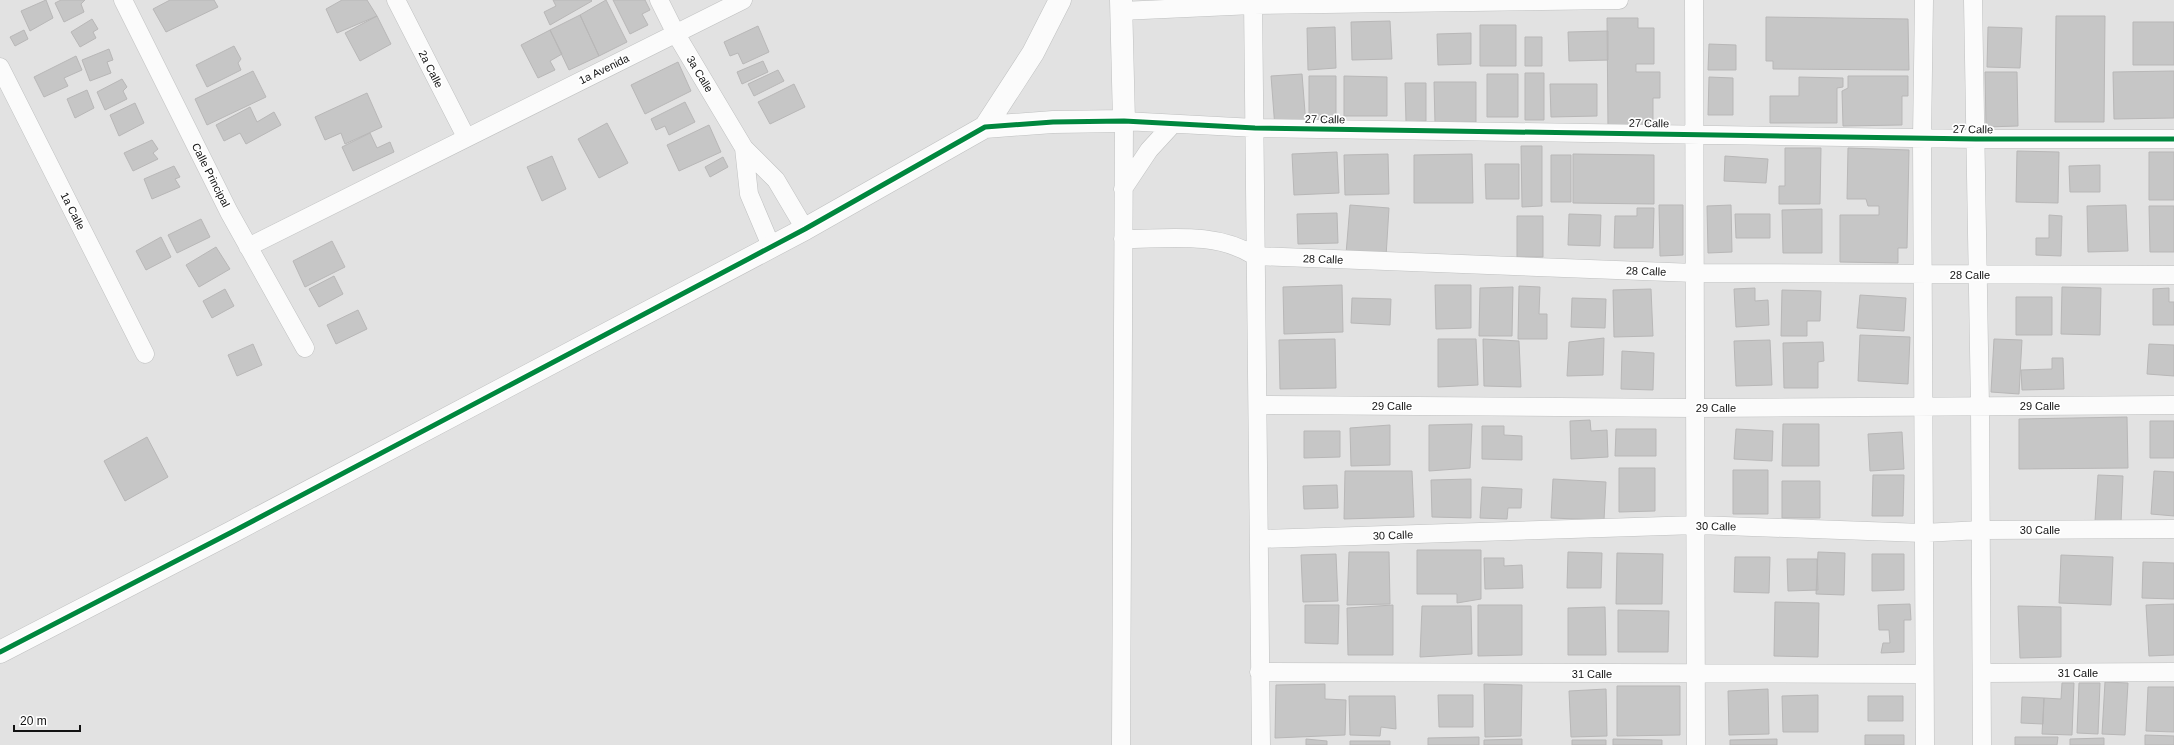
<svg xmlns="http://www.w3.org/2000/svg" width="2174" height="745" font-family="Helvetica,sans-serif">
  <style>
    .building { fill: #c6c6c6; stroke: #b8b7b7 }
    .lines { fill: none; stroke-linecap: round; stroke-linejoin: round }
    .minor-casing { stroke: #bfc0c0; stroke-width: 19 }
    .tertiary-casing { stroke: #bfc0c0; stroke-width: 23 }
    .minor { stroke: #fbfbfb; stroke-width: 18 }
    .tertiary { stroke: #fbfbfb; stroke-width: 22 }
    .cycleway-casing { stroke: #fff; stroke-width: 8 }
    .cycleway { stroke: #00873e; stroke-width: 5 }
    .labels { text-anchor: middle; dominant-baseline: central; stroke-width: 3.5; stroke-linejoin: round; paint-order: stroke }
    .street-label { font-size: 11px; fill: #121212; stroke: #fff }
  </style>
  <rect width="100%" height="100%" fill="#e2e2e2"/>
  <!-- building -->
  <path class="building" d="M46 0 53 18 30 31 21 11Z
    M61 0H85L81 4 84 12 64 22 55 3Z
    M170 0H214L218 7 166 32 153 9Z
    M342 0H367L377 16 337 33 326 9Z
    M553 0H591L592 1 550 25 544 12 556 6Z
    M606 0 627 42 599 56 580 15Z
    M613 0H645L650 10 642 14 648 25 630 34Z
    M580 15 599 56 569 70 550 30Z
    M377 16 391 44 360 61 345 33Z
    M2056 16H2105L2104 122H2055Z
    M1766 17 1908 19 1909 70 1773 69V61H1766Z
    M1607 18H1638V28H1654V64H1636V72H1660V98H1653V120H1648V129H1608Z
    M92 19 98 29 93 32 96 38 80 47 71 32Z
    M1390 21 1392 59 1352 60 1351 22Z
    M2133 22H2174V65H2133Z
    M1480 25H1516V66H1480Z
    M758 26 769 52 743 64 738 53 730 56 724 42Z
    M1335 27 1336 68 1308 70 1307 28Z
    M1988 27 2022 28 2020 68 1987 67Z
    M24 30 28 39 15 46 10 37Z
    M550 30 562 54 550 61 555 70 538 78 521 45Z
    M1608 31V60L1569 61 1568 32Z
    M1471 33V64L1438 65 1437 34Z
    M1525 37H1542V66H1525Z
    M1709 44 1736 45V70H1708Z
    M234 46 241 59 238 63 241 70 207 87 196 65Z
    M109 49 113 60 107 62 111 73 90 81 82 60Z
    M76 56 82 70 64 78 68 86 44 97 34 77Z
    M763 61 768 72 742 84 737 72Z
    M678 62 691 91 645 114 631 85Z
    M778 70 784 81 754 96 748 84Z
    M253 71 266 97 207 125 195 99Z
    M2174 71V118L2114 119 2113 72Z
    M1985 72H2017L2018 126 1986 127Z
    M1525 73H1544V120H1525Z
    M1302 74 1306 125 1275 128 1271 76Z
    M1487 74H1518V117H1487Z
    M1309 76H1336V122H1309Z
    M1344 76 1387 77V116H1344Z
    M1848 76H1908V96H1902V125L1843 126 1842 91 1848 88Z
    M1709 77 1733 78V115H1708Z
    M1799 77 1843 78V87L1837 88V123H1770V96H1799Z
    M122 79 127 87 123 91 127 99 105 110 97 92Z
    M1434 82H1476V122L1435 123Z
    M1405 83H1426V121L1406 122Z
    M794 84 805 107 770 124 758 102Z
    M1550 84H1597V116L1551 117Z
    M87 90 94 108 75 118 67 99Z
    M367 93 382 127 345 144 341 133 325 140 315 117Z
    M685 102 695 122 669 135 665 126 656 130 651 119Z
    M135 103 144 123 119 136 110 115Z
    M250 107 257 122 274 112 281 125 246 144 240 133 224 141 216 125Z
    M607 123 628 163 599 178 578 139Z
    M709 125 721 152 679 171 667 145Z
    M370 133 377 148 390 142 394 152 353 171 342 147Z
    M152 140 158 149 153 153 158 159 133 171 124 153Z
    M1521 146H1542V206L1522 207Z
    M1785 148H1821L1820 204H1779V186H1785Z
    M1848 148 1909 150 1907 248H1898V263L1840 262V215H1879V206H1868L1866 199H1847Z
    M2017 151 2059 152 2058 203 2016 202Z
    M1337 152 1339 193 1294 195 1292 154Z
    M2149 152H2174V200H2149Z
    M1388 154 1389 194 1345 195 1344 155Z
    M1472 154 1473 203H1414V155Z
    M1573 154 1654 155V204L1573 203Z
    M1551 155H1571V202H1551Z
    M552 156 566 189 542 201 527 167Z
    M1725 156 1768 159 1766 183 1724 181Z
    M723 157 728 167 710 177 705 167Z
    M1485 164H1519V199H1486Z
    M2100 165V192H2070L2069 166Z
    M174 166 180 177 175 179 180 187 152 199 144 179Z
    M1350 205 1389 208 1386 257 1346 254Z
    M1659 205H1683V255L1660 256Z
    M1731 205 1732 252 1708 253 1707 206Z
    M2126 205 2128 251 2088 252 2087 206Z
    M2149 206H2174V252H2150Z
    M1637 208H1654L1653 248H1614L1615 216H1637Z
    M1822 209V253H1783L1782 210Z
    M1337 213 1338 243 1298 244 1297 214Z
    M1569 214 1601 215 1600 246 1568 245Z
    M1735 214H1770V238H1736Z
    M2049 215 2062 216 2061 256 2036 255V238H2049Z
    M1517 216H1543V257H1517Z
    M201 219 210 237 177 253 168 235Z
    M161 237 171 257 146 270 136 251Z
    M332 241 345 267 305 287 293 261Z
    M216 247 230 269 199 287 186 265Z
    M334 276 343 294 319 307 309 289Z
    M1342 285 1343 332 1284 334 1283 287Z
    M1435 285H1471V328L1436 329Z
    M1519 286 1540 287 1539 314H1547V339H1518Z
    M1513 287 1512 336H1479L1480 288Z
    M2062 287 2101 288 2100 335 2061 334Z
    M1755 288V301L1768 300 1769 325 1736 327 1734 289Z
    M2169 288V302H2174V325H2153V289Z
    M225 289 234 306 212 318 203 301Z
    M1651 289 1653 336 1614 337 1613 290Z
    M1782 290 1821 291 1820 321H1807V336H1781Z
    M1860 295 1906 298 1904 331 1857 328Z
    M2016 297H2052V335H2016Z
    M1352 298 1391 299 1390 325 1351 323Z
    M1572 298 1606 299 1605 328 1571 327Z
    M358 310 367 329 336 344 327 325Z
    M1860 335 1910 337 1908 384 1858 381Z
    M1604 338 1603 375 1567 376 1569 342Z
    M1335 339 1336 388 1280 389 1279 340Z
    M1438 339H1476L1478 385 1438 387Z
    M1483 339 1519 341 1521 387 1484 386Z
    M1994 339 2022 340 2019 394 1991 392Z
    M1770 340 1772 385 1736 386 1734 341Z
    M1823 342 1824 361 1818 362V388H1784L1783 343Z
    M253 344 262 365 237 376 228 355Z
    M2149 344 2174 345V376L2147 374Z
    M1622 351 1654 353 1653 390 1621 389Z
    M2052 358H2063L2064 389 2022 390 2021 370 2052 369Z
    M2127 417 2128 468 2019 469V419Z
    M1590 420 1591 431 1607 430 1608 457 1571 459 1570 421Z
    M2150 421H2174V458H2150Z
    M1472 424 1470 468 1429 471V425Z
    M1783 424H1819V466H1782Z
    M1390 425V465L1351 466 1350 428Z
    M1482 426H1504V435L1522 436V460L1482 459Z
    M1616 429H1656V456H1615Z
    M1736 429 1773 431 1772 461 1734 459Z
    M1304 431H1340V457L1304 458Z
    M1902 432 1904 469 1870 471 1868 434Z
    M147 437 168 477 125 501 104 461Z
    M1619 468H1655V511L1619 512Z
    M1733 470H1768V514H1733Z
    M1345 471H1412L1414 517 1344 519Z
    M2154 471 2174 472V516L2151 514Z
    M1873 475H1904L1903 516H1872Z
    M2098 475 2123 476 2121 523 2095 521Z
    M1471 479V518L1432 517 1431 480Z
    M1553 479 1606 482 1604 520 1551 518Z
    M1782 481H1820V518H1782Z
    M1337 485 1338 508 1304 509 1303 486Z
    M1482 487 1522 489 1521 508H1508L1507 519 1480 518Z
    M1417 550H1481V599L1457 603V594H1417Z
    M1349 552H1389L1390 604 1347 605Z
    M1568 552 1602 553 1601 588H1567Z
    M1818 552 1845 553 1844 595 1816 594Z
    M1617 553 1663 554 1662 604H1616Z
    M1336 554 1338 601 1303 602 1301 555Z
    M1872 554H1904V590L1872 591Z
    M2061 555 2113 557 2111 605 2059 603Z
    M1735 557H1770L1769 593 1734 592Z
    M1484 558H1504V566L1522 565 1523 588 1485 589Z
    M1787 559H1817L1818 590 1788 591Z
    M2143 562 2174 563V599L2142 598Z
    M1775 602 1819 603 1818 657 1774 656Z
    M1910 604 1911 620H1904V652L1881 653 1883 643H1890L1889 630H1879L1878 605Z
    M2174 604V655L2149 656 2146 605Z
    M1305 605H1339L1338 644 1305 643Z
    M1393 605V655H1348L1347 608Z
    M1478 605H1522V655L1478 656Z
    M1422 606H1471L1472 654 1420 657Z
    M2018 606 2061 607V657L2020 658Z
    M1605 607 1606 655H1568V608Z
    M1618 610 1669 611 1668 652H1618Z
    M2105 682 2128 683 2125 735 2102 734Z
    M2062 683H2074L2072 735 2042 734 2044 698 2061 699Z
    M2079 683H2100L2098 734 2077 733Z
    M1325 684V699L1346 700 1345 735 1275 738 1276 685Z
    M1484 684 1522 685 1521 736 1485 737Z
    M1617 686H1680V735L1617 736Z
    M2148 687H2174V732L2146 731Z
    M1606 689 1607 736 1571 737 1569 691Z
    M1768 689 1769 734 1729 735 1728 691Z
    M1438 695H1473V727H1439Z
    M1818 695V732H1783L1782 696Z
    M1349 696H1395L1396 729 1381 727 1380 736 1350 735Z
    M1868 696H1903V721H1868Z
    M2022 697 2044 698 2043 724 2021 723Z
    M1865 735H1904V745H1865Z
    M2145 735 2174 736V745H2145Z
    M1479 737V745H1428V738Z
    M2015 737H2058L2057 745H2015Z
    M2104 738V745H2070V739Z
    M1306 739 1327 741V745H1306Z
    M1522 739V745H1484V740Z
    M1613 739 1662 740V745H1613Z
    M1777 739V745H1730V740Z
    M1572 740H1606V745H1572Z
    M1350 741H1390V745H1350Z"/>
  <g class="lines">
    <!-- minor casing -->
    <g class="minor-casing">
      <path id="minor" d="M123 0 229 212 305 348
        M396 0 466 137
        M659 0 676 34 744 148 776 180 805 229
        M1253 0 1261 745
        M1694 0 1696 745
        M1924 0 1922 138 1925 745
        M1973 0 1980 407 1982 745
        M1121 11 1253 5 1619 0
        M0 67 145 354
        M744 148 749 194 771 246
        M1123 189 1149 150 1172 125
        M1123 239C1167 239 1216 231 1255 256L1695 273 2174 275
        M248 247 743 0
        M1259 405 1695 408 2174 405
        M1259 539 1697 525 1923 533 1981 530 2174 529
        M1259 672 1924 674
        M1982 673 2174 672
        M1121 745 1124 121 1255 128 1976 139H2174"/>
    </g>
    <!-- tertiary casing -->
    <g class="tertiary-casing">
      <path id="tertiary" d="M985 127 1033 53 1060 0
        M0 652 232 532 805 229 985 127 1053 122 1124 121 1121 0"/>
    </g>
    <!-- minor -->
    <use href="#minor" class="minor"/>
    <!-- tertiary -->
    <use href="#tertiary" class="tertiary"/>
    <!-- cycleway casing -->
    <g class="cycleway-casing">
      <path id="cycleway" d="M0 652 232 532 805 229 985 127 1053 122 1124 121 1255 128 1976 139H2174"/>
    </g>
    <!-- cycleway -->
    <use href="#cycleway" class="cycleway"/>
  </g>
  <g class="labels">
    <!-- street labels -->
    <g class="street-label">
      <text transform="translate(431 69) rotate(63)">2a Calle</text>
      <text transform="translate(604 69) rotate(-26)">1a Avenida</text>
      <text transform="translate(700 74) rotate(59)">3a Calle</text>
      <text transform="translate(1325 119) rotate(1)">27 Calle</text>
      <text transform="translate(1649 123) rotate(1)">27 Calle</text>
      <text transform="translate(1973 129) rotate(1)">27 Calle</text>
      <text transform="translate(211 175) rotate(63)">Calle Principal</text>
      <text transform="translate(73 211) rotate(63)">1a Calle</text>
      <text transform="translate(1323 259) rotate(2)">28 Calle</text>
      <text transform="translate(1646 271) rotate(2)">28 Calle</text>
      <text x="1970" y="275">28 Calle</text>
      <text x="1392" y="406">29 Calle</text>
      <text x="2040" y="406">29 Calle</text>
      <text x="1716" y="408">29 Calle</text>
      <text transform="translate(1716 526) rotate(1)">30 Calle</text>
      <text x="2040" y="530">30 Calle</text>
      <text transform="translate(1393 535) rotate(-2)">30 Calle</text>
      <text x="2078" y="673">31 Calle</text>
      <text x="1592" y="674">31 Calle</text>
    </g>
  </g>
  <!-- scale -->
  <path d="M14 725v6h66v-6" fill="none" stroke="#121212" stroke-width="2"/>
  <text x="20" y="725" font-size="12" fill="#121212" stroke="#ffffff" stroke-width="3" paint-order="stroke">20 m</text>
</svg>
